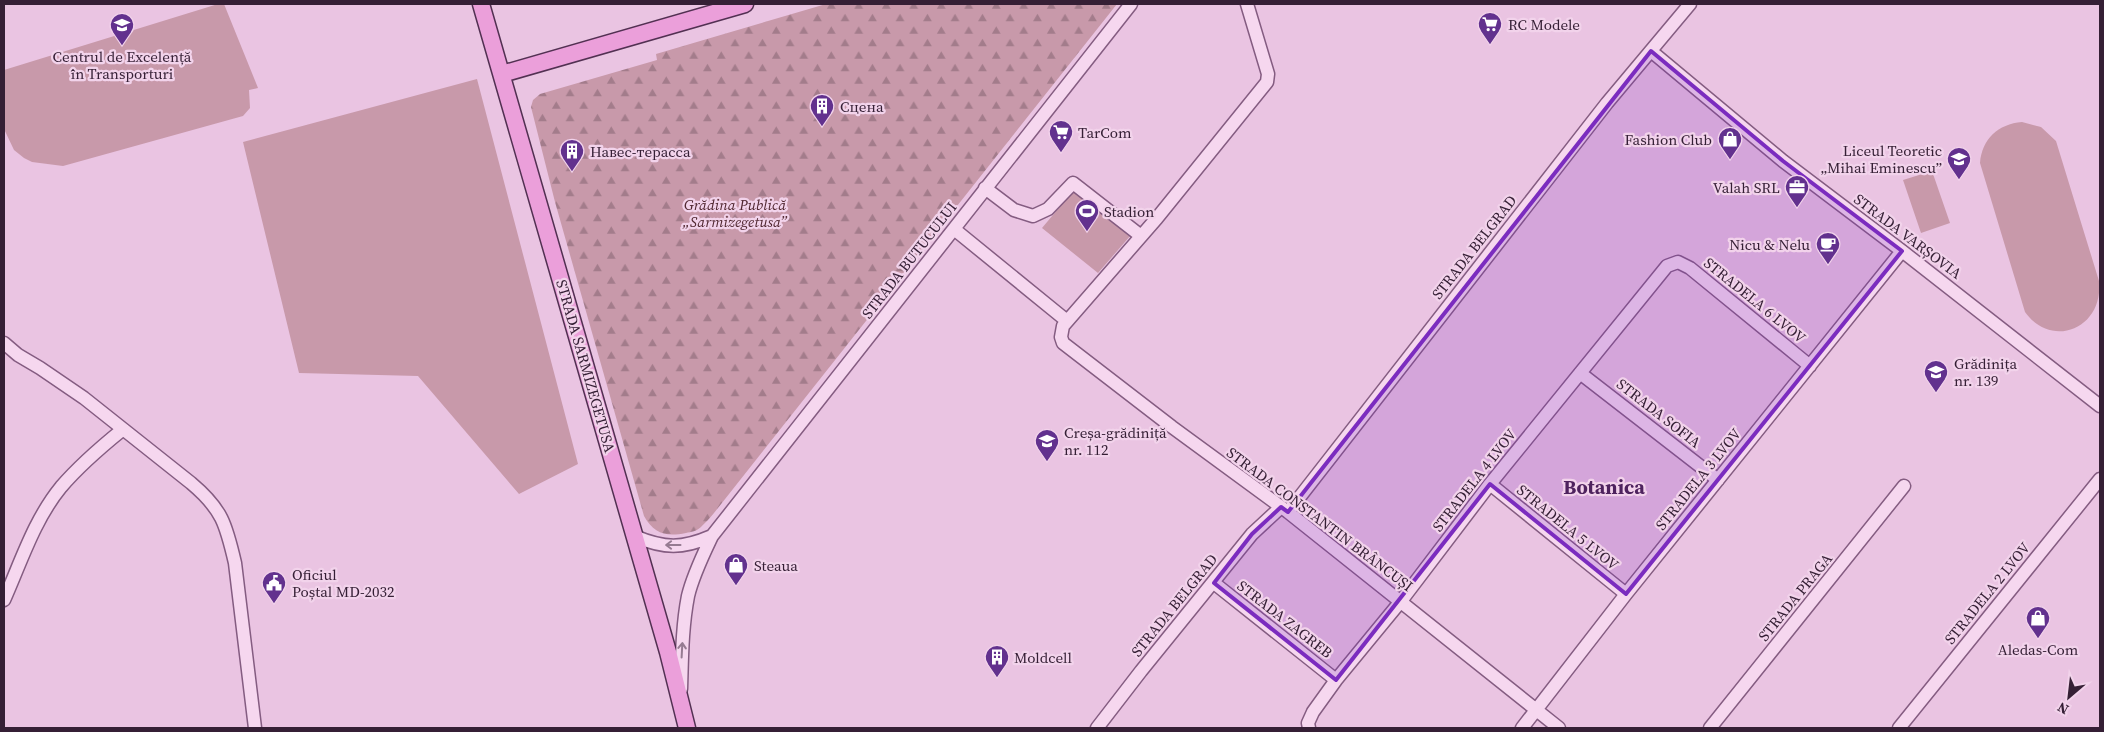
<svg xmlns="http://www.w3.org/2000/svg" width="2104" height="732" font-family="'Source Serif 4',serif">
  <style>
    .forest { fill: url(#forest-firs) }
    .park { fill: #c899aa }
    .lines { fill: none; stroke-linecap: round; stroke-linejoin: round }
    .minor-casing { stroke: #845c81; stroke-width: 15 }
    .major-casing { stroke: #523052; stroke-width: 19 }
    .minor { stroke: #f6d7ef; stroke-width: 12 }
    .major { stroke: #eb9fda; stroke-width: 16 }
    .oneway { stroke: #967b92 }
    .marked { fill: #7b2cbf; fill-opacity: 0.2; stroke: #7b2cbf; stroke-width: 4; stroke-linejoin: round }
    .labels { text-anchor: middle; dominant-baseline: central; stroke-width: 4.5; stroke-linejoin: round; paint-order: stroke }
    .poi-label { font-size: 15px; fill: #351f35; stroke: #f2d3eb; text-anchor: start }
    .park-label { font-size: 15px; font-style: italic; fill: #502730; stroke: #f2d3eb }
    .street-label { font-size: 15px; fill: #351f35; stroke: #f2d3eb }
    .district-label { font-size: 20px; font-weight: bold; fill: #4e225e; stroke: #f2d3eb }
  </style>
  <defs>
    <pattern id="forest-firs" width="22" height="20" patternUnits="userSpaceOnUse" patternTransform="scale(1.25)"><rect width="22" height="20" fill="#c899aa"/><path d="M5 1l3.5 6h-7zM16 11l3.5 6h-7z" fill="#a37c8b"/></pattern>
  </defs>
  <rect width="100%" height="100%" fill="#eac4e2"/>
  <!-- forest -->
  <path class="forest" d="M826 4H1117L714 513C710 518 705 523 701 527 697 531 691 532 686 533 666 537 654 534 644 516L555 202 531 107 533 100 540 94 657 60 656 54Z"/>
  <!-- park -->
  <path class="park" d="M218 4H224L258 88 249 90 250 108 243 116 63 166 32 162 24 158 14 150 4 129V70Z
    M477 79 578 464 519 494 418 376 299 373 243 142Z
    M2022 122 2041 127 2056 141 2099 281C2104 328 2052 350 2025 312L1980 163C1982 139 1998 124 2022 122Z
    M1932 171 1950 223 1921 233 1903 180Z
    M1074 190 1131 235 1098 273 1042 228Z"/>
  <g class="lines">
    <!-- minor casing -->
    <g class="minor-casing">
      <path id="minor" d="M1247 4 1268 74 1267 82 1157 218 1063 326 1061 337 1063 343 1172 427 1288 512 1559 728
        M1651 51 1783 161 1902 251 2100 406
        M985 188 1014 210 1033 216 1048 209 1073 183 1141 236
        M954 229 1067 321
        M4 343 18 355 40 368 84 398 191 483C222 509 226 524 235 563L255 728
        M1580 373 1718 480
        M1490 484 1626 594
        M1288 512 1607 103 1690 4
        M634 536C665 549 682 549 712 536
        M1214 583 1336 680
        M4 600C21 562 34 520 61 487 79 466 101 447 122 430
        M681 689C682 658 682 627 688 596 693 575 703 555 712 536L1131 4
        M1097 728 1141 671 1252 534 1281 507
        M1309 728 1308 723 1313 712 1336 680 1401 601 1490 484 1667 266 1678 262 1690 268 1810 366
        M1522 728 1626 594 1902 251
        M1710 728 1904 486
        M1899 728 2100 479"/>
    </g>
    <!-- major casing -->
    <g class="major-casing">
      <path id="major" d="M481 4 668 652 687 728
        M502 74 745 4"/>
    </g>
    <!-- minor -->
    <use href="#minor" class="minor"/>
    <!-- major -->
    <use href="#major" class="major"/>
  </g>
  <!-- one-way arrows -->
  <defs><path id="oneway-shaft" d="M-6 0H5M1.5-3L5.5 0L1.5 3" fill="none" stroke-width="1.6" stroke-linecap="round" stroke-linejoin="round" transform="scale(1.25)"/></defs>
  <g class="oneway">
    <use href="#oneway-shaft" transform="translate(673 545) rotate(-180)"/>
    <use href="#oneway-shaft" transform="translate(682 650) rotate(-87)"/>
  </g>
  <!-- marked area -->
  <path class="marked" d="M1651 51 1783 161 1902 251 1626 594 1490 484 1336 680 1214 583 1252 534 1281 507 1288 512Z"/>
  <!-- icons -->
  <defs>
    <g id="supermarket-pin" transform="scale(1.25)"><path d="M0 17L-7.5 6A9.5 9.5 0 1 1 7.5 6Z" fill="#62318e" stroke="#f2d3eb"/><path d="M-6-5.5h2.5l.6 2H6L4.5 2H-2.5L-4.4-4H-6ZM-1.5 3.2a1.3 1.3 0 1 0 .1 0ZM3 3.2a1.3 1.3 0 1 0 .1 0Z" fill="#fff"/></g>
    <g id="university-pin" transform="scale(1.25)"><path d="M0 17L-7.5 6A9.5 9.5 0 1 1 7.5 6Z" fill="#62318e" stroke="#f2d3eb"/><path d="M0-5L7-2L0 1L-7-2ZM-4 1L0 2.5L4 1V4Q0 6-4 4Z" fill="#fff"/></g>
    <g id="building-pin" transform="scale(1.25)"><path d="M0 17L-7.5 6A9.5 9.5 0 1 1 7.5 6Z" fill="#62318e" stroke="#f2d3eb"/><path d="M-4-6H4V6H1V3H-1V6H-4ZM-2.5-4.3h1.7v1.8h-1.7ZM.8-4.3h1.7v1.8H.8ZM-2.5-1h1.7V.8h-1.7ZM.8-1h1.7V.8H.8Z" fill="#fff"/></g>
    <g id="shop-pin" transform="scale(1.25)"><path d="M0 17L-7.5 6A9.5 9.5 0 1 1 7.5 6Z" fill="#62318e" stroke="#f2d3eb"/><path d="M-5-2.5h2.3a2.7 3.5 0 0 1 5.4 0H5L5.5 6h-11ZM-1.5-2.5h3a1.5 2.3 0 0 0-3 0Z" fill="#fff"/></g>
    <g id="school-pin" transform="scale(1.25)"><path d="M0 17L-7.5 6A9.5 9.5 0 1 1 7.5 6Z" fill="#62318e" stroke="#f2d3eb"/><path d="M0-5L7-2L0 1L-7-2ZM-4 1L0 2.5L4 1V4Q0 6-4 4Z" fill="#fff"/></g>
    <g id="office-pin" transform="scale(1.25)"><path d="M0 17L-7.5 6A9.5 9.5 0 1 1 7.5 6Z" fill="#62318e" stroke="#f2d3eb"/><path d="M-6-3h4V-5.5h4V-3h4V5H-6ZM-1-4.5V-3h2v-1.5ZM-6 0V1H6V0Z" fill="#fff"/></g>
    <g id="stadium-pin" transform="scale(1.25)"><path d="M0 17L-7.5 6A9.5 9.5 0 1 1 7.5 6Z" fill="#62318e" stroke="#f2d3eb"/><path d="M0-5a6.5 5 0 1 0 0 10a6.5 5 0 1 0 0-10ZM-3.5-1.8h7v3.6h-7Z" fill="#fff"/></g>
    <g id="cafe-pin" transform="scale(1.25)"><path d="M0 17L-7.5 6A9.5 9.5 0 1 1 7.5 6Z" fill="#62318e" stroke="#f2d3eb"/><path d="M-5.5-4.5H6V0H3Q3 3.5 0 3.5H-2.5Q-5.5 3.5-5.5 0ZM3-3.2v2h1.7v-2ZM-6 4.5H4V6H-6Z" fill="#fff"/></g>
    <g id="civic-pin" transform="scale(1.25)"><path d="M0 17L-7.5 6A9.5 9.5 0 1 1 7.5 6Z" fill="#62318e" stroke="#f2d3eb"/><path d="M-.6-6.5H3V-4.5H.6V-3L4-1V1h2V6H-6V1h2V-1L-.6-3ZM-1.2 2.5V6h2.4V2.5Z" fill="#fff"/></g>
  </defs>
  <g fill-rule="evenodd">
    <use href="#supermarket-pin" x="1490" y="24"/>
    <use href="#university-pin" x="122" y="25"/>
    <use href="#building-pin" x="822" y="106"/>
    <use href="#supermarket-pin" x="1061" y="132"/>
    <use href="#shop-pin" x="1730" y="139"/>
    <use href="#building-pin" x="572" y="151"/>
    <use href="#school-pin" x="1959" y="159"/>
    <use href="#office-pin" x="1797" y="187"/>
    <use href="#stadium-pin" x="1087" y="211"/>
    <use href="#cafe-pin" x="1828" y="244"/>
    <use href="#school-pin" x="1936" y="372"/>
    <use href="#school-pin" x="1047" y="441"/>
    <use href="#shop-pin" x="736" y="565"/>
    <use href="#civic-pin" x="274" y="583"/>
    <use href="#shop-pin" x="2038" y="618"/>
    <use href="#building-pin" x="997" y="657"/>
  </g>
  <g class="labels">
    <!-- poi labels -->
    <g class="poi-label">
      <text x="1508" y="24">RC Modele</text>
      <text x="122" y="56" text-anchor="middle">Centrul de Excelență<tspan x="122" dy="17">în Transporturi</tspan></text>
      <text x="840" y="106">Сцена</text>
      <text x="1078" y="132">TarCom</text>
      <text x="1712" y="139" text-anchor="end">Fashion Club</text>
      <text x="1942" y="150" text-anchor="end">Liceul Teoretic<tspan x="1942" dy="17">„Mihai Eminescu”</tspan></text>
      <text x="590" y="151">Навес-терасса</text>
      <text x="1780" y="187" text-anchor="end">Valah SRL</text>
      <text x="1104" y="211">Stadion</text>
      <text x="1810" y="244" text-anchor="end">Nicu &amp; Nelu</text>
      <text x="1954" y="363">Grădinița<tspan x="1954" dy="17">nr. 139</tspan></text>
      <text x="1064" y="432">Creșa-grădiniță<tspan x="1064" dy="17">nr. 112</tspan></text>
      <text x="754" y="565">Steaua</text>
      <text x="292" y="574">Oficiul<tspan x="292" dy="17">Poștal MD-2032</tspan></text>
      <text x="2038" y="649" text-anchor="middle">Aledas-Com</text>
      <text x="1014" y="657">Moldcell</text>
    </g>
    <!-- park labels -->
    <g class="park-label">
      <text x="735" y="204">Grădina Publică<tspan x="735" dy="17">„Sarmizegetusa”</tspan></text>
    </g>
    <!-- street labels -->
    <g class="street-label">
      <text transform="translate(1908 236) rotate(37)">STRADA VARȘOVIA</text>
      <text transform="translate(1474 247) rotate(-52)">STRADA BELGRAD</text>
      <text transform="translate(909 260) rotate(-52)">STRADA BUTUCULUI</text>
      <text transform="translate(1755 300) rotate(39)">STRADELA 6 LVOV</text>
      <text transform="translate(586 366) rotate(74)">STRADA SARMIZEGETUSA</text>
      <text transform="translate(1659 413) rotate(38)">STRADA SOFIA</text>
      <text transform="translate(1698 479) rotate(-51)">STRADELA 3 LVOV</text>
      <text transform="translate(1474 480) rotate(-52)">STRADELA 4 LVOV</text>
      <text transform="translate(1320 519) rotate(37)">STRADA CONSTANTIN BRÂNCUȘI</text>
      <text transform="translate(1568 527) rotate(39)">STRADELA 5 LVOV</text>
      <text transform="translate(1987 593) rotate(-51)">STRADELA 2 LVOV</text>
      <text transform="translate(1795 597) rotate(-51)">STRADA PRAGA</text>
      <text transform="translate(1174 605) rotate(-51)">STRADA BELGRAD</text>
      <text transform="translate(1285 619) rotate(38)">STRADA ZAGREB</text>
    </g>
    <!-- district labels -->
    <g class="district-label">
      <text x="1604" y="487">Botanica</text>
    </g>
  </g>
  <!-- border -->
  <rect width="2104" height="732" fill="none" stroke="#351f35" stroke-width="10"/>
  <!-- north arrow -->
  <g transform="translate(2069 697) rotate(208)" stroke="#f2d3eb" stroke-width="4" paint-order="stroke">
  <path d="M0-4L9 19L0 12L-9 19Z" fill="#351f35"/>
  <text y="-8" font-size="14" font-weight="bold" text-anchor="middle" fill="#351f35">N</text>
  </g>
</svg>
